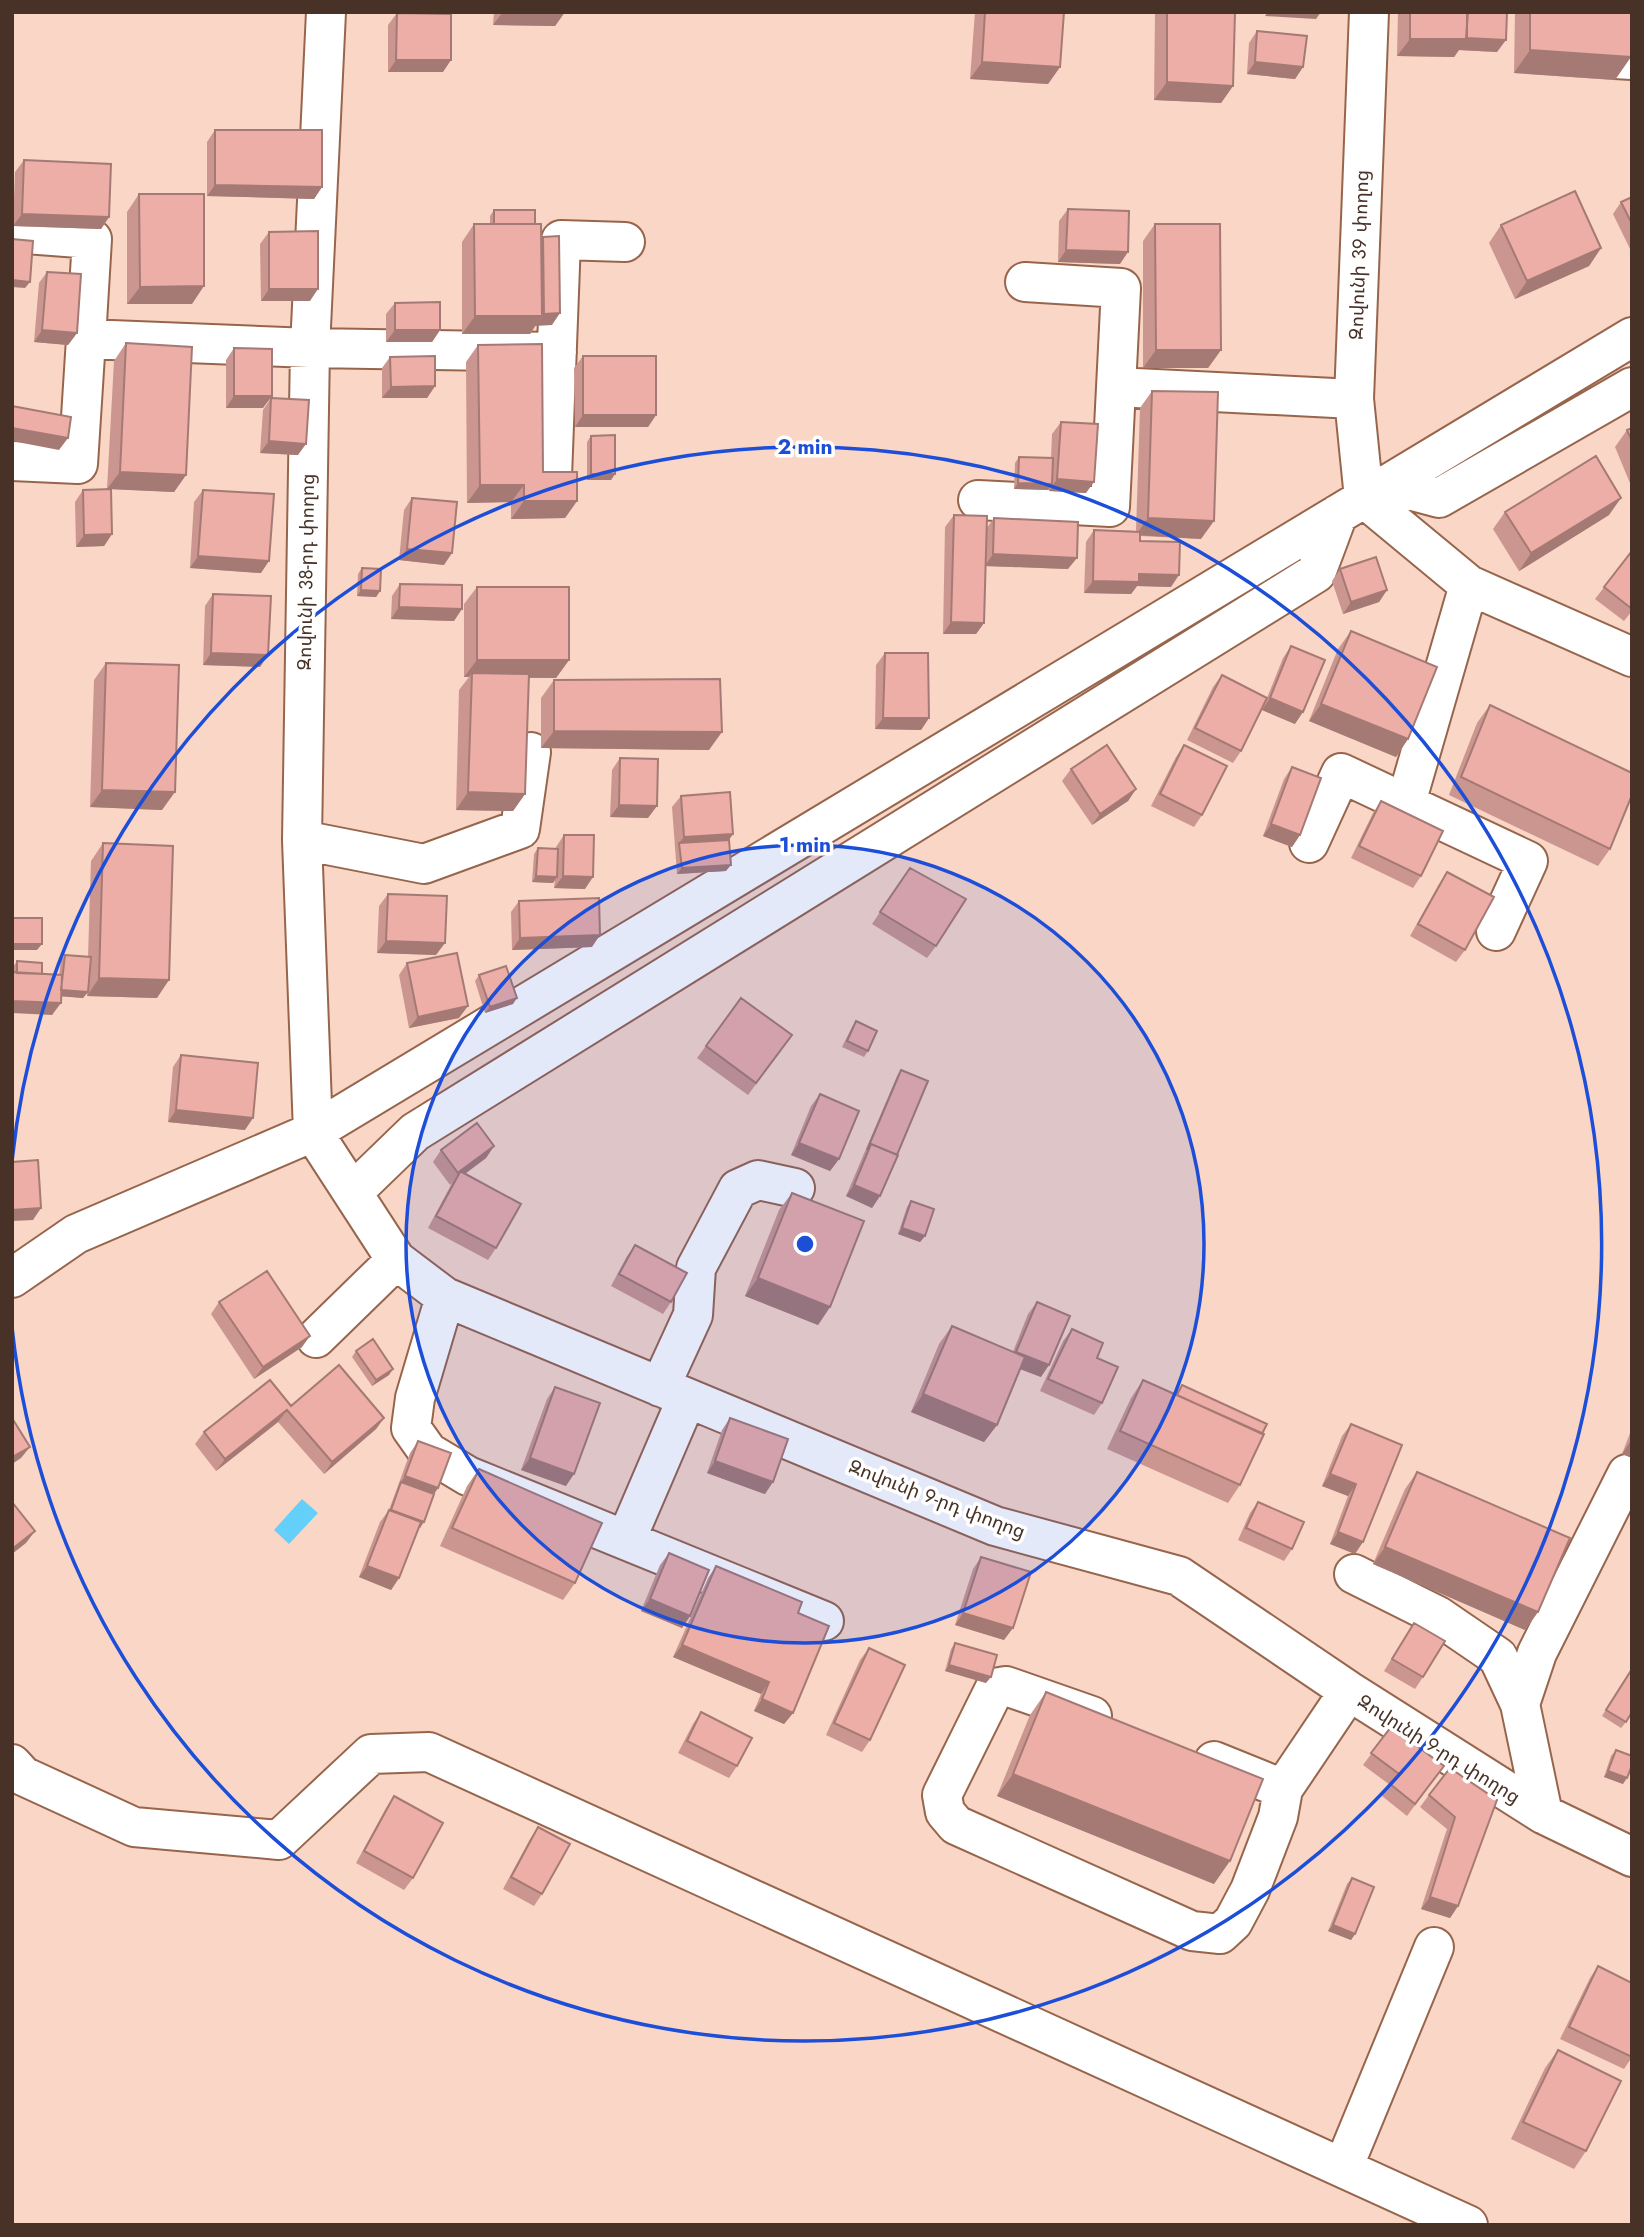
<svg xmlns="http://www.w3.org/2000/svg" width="1644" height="2237" font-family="Jost,'Noto Sans Armenian',sans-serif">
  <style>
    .water { fill: #64d0fa }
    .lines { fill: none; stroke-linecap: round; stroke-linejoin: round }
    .minor-casing { stroke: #97654c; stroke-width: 42 }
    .minor { stroke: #fff; stroke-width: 38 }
    .wall { fill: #cb968f }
    .shaded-wall { fill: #a57a74 }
    .building { fill: #ecaea6; stroke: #a57a74; stroke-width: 2 }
    .ring { fill: none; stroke: #1d4ed8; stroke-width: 3.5 }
    .labels { text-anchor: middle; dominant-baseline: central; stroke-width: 7; stroke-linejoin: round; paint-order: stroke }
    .street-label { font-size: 19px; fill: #483126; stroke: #fff }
    .centre { fill: #1d4ed8; stroke: #fff; stroke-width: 3.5 }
    .ring-label { font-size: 21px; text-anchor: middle; font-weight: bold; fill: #1d4ed8; stroke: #fff; stroke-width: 7; stroke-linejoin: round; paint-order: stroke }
  </style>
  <rect width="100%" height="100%" fill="#f9d6c6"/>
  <!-- water -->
  <path class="water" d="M302 1499 318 1513 289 1544 274 1530Z"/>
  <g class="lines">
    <!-- minor casing -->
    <g class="minor-casing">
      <path id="minor" d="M326 12 310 348 302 840 313 1132 396 1260 445 1297 995 1526 1179 1576 1349 1691 1543 1814 1632 1857
        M1369 12 1354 399 1364 498 1469 585 1632 657
        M1616 12 1615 59 1632 60
        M12 233 92 239 86 339 310 348 557 352
        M1116 387 1354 399
        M12 461 78 464 86 339
        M552 477 561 240 625 242
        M1387 484 1439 498 1632 387
        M978 500 1110 507 1121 288 1025 282
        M1406 803 1469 585
        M302 840 424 864 520 829 531 752
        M1309 843 1341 773 1528 861 1496 931
        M353 1192 415 1132 1316 573 1338 514
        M12 1278 76 1234 313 1132 1632 337
        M445 1297 415 1398 411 1428 428 1452 468 1476 824 1621
        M316 1338 396 1260
        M660 1387 693 1315 696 1268 738 1189 758 1180 795 1188
        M626 1540 687 1398
        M1354 1574 1438 1616 1498 1657 1520 1704
        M1092 1716 1006 1686 995 1688 942 1795 945 1812 956 1825 1192 1931 1220 1934 1233 1922 1250 1890 1278 1817 1283 1789 1349 1691
        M1214 1761 1283 1789
        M12 1764 23 1776 134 1827 279 1840 371 1754 429 1752 1468 2225
        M1543 1814 1520 1704 1537 1653 1627 1474
        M1343 2168 1434 1947"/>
    </g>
    <!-- minor -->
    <use href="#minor" class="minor"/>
  </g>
  <!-- wall -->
  <path class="wall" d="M494 12H565L555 26 493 25Z
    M975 12H1064L1060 67 1048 84 970 79Z
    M1155 12H1235L1233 86 1221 103 1154 100Z
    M1398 12H1507L1497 52 1459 50 1454 57 1397 56Z
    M1515 12H1632V20H1631L1615 80 1514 73Z
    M397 13 443 72H388V25Z
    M1257 31 1303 67 1295 79 1247 74 1249 43Z
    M215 130 322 187 314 199 207 196V142Z
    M24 160 109 217 101 229 13 226 15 172Z
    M139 194 192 304H127V212Z
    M1632 197V253L1613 214 1621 202Z
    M1068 209 1120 264 1058 262 1059 221Z
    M494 210 535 224 541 239 543 237 552 325H535L530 334H462V242L474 224H490V216Z
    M1155 224 1221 350 1208 368H1143V241Z
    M1501 225 1601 248 1589 266 1515 299 1489 243Z
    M269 232 310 301H261L260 244Z
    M47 272 77 333 68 345 34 342 39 283Z
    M395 303 440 330 432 342H386V314Z
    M126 343 186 475 174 492 111 489 112 534 104 546 76 547 75 502 83 490 107 489 114 361Z
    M478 345 543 472 577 501 565 518 511 519V502L467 503 466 362Z
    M234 348 263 408H226V360Z
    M583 356 656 415 648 427H575L574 368Z
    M390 357 435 386 427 398H382V368Z
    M1152 391 1201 539 1140 536V541L1171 587 1137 586 1131 594 1084 593 1086 542 1094 530 1136 531 1140 408Z
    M271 398 298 455 260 453 263 410Z
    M1061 422 1086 493 1049 491V490L1014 489 1015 463 1019 457 1051 458 1052 434Z
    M1632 428V488L1615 447 1627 430Z
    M591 436 615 474 611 480H587V442Z
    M203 490 261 573 190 568 194 502Z
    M412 498 444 565 399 560 404 510Z
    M1505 512 1609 515 1519 571 1493 529Z
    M954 515 986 529 994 518 1068 569 985 566 984 623 976 634H943L945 527Z
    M1632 551V611L1624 621 1595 599Z
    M362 568 380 591 376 597 357 596 358 574Z
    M1340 569 1387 590 1379 602 1343 614 1332 581Z
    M400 584 454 621 391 619 392 596Z
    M477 587 569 660 556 678H528L525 794 513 811 456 810 459 690 469 677H464V604Z
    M213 594 268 655 260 667 203 665 205 606Z
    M1351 631 1408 739 1396 757 1309 721 1338 649Z
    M1291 646 1295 724 1262 710 1241 751 1233 763 1187 740 1213 687 1222 675 1267 698 1283 658Z
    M885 653 929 718 921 730 875 729 876 665Z
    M106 663 162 810 90 807 94 680Z
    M554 680 709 750 541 748V698Z
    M1490 705 1610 849 1598 866 1449 795 1477 723Z
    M1184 745 1202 815 1194 827 1151 806 1176 757Z
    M620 758 648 818 610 817 612 770Z
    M1292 767 1300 835 1292 847 1263 836 1284 779Z
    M1071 769 1136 789 1128 801 1092 825 1062 781Z
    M681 796 729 840 726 871 677 874 672 807Z
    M1381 801 1421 876 1413 888 1351 858 1373 813Z
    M564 835 585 889 554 888 555 880 553 883 532 882 534 854 538 848 556 849V847Z
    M103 843 157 998 87 996V993L83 998 61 996 52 1015 13 972V967L17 961 42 974 59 975 61 961 65 955 88 957 91 861Z
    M910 868 936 946 927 958 872 924Z
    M1447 872 1465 950 1456 962 1410 936 1439 884Z
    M388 894 436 955 377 953 379 906Z
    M519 901 592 947 512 950 511 912Z
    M407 963 459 1018 409 1028 399 975Z
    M479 975 513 1004 485 1013 475 981Z
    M741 998 792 1035 748 1095 697 1058Z
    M856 1021 868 1051 864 1057 842 1047 852 1027Z
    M181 1055 245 1130 168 1122 173 1067Z
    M901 1070 897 1155 880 1196 872 1208 846 1196 897 1076Z
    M820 1094 839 1159 830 1171 791 1155 811 1106Z
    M494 1146 486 1158 465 1174 496 1248 488 1260 428 1228 452 1183 450 1185 433 1162 441 1150Z
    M792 1193 830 1307 818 1325 745 1296 779 1210Z
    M911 1201 925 1236 920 1242 898 1234 907 1207Z
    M635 1245 671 1302 663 1314 611 1286 627 1256Z
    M219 1302 302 1347 254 1379 211 1314Z
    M1037 1302 1041 1377 1020 1369 997 1425 984 1442 911 1412 939 1344 952 1326 1013 1352 1028 1314Z
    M1072 1329 1097 1358 1102 1403 1094 1415 1040 1391 1063 1341Z
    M356 1351 389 1375 372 1386 352 1357Z
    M1143 1380 1175 1394 1182 1385 1262 1434 1240 1485 1228 1503 1107 1449 1131 1398Z
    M555 1387 566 1486 521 1470 547 1399Z
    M291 1406 384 1418 376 1429 324 1474 278 1422 216 1471 195 1444 204 1432Z
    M730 1418 765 1494 707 1473 722 1430Z
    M1351 1424 1402 1445 1355 1554 1330 1544 1348 1496 1322 1486 1342 1436Z
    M1632 1428V1458L1622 1454Z
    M418 1441 438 1488 434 1494 420 1528 419 1527 399 1578 391 1590 359 1577 380 1522 389 1510 410 1453Z
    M479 1469 575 1583 563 1600 440 1546 467 1486Z
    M1417 1472 1538 1612 1525 1630 1373 1564 1405 1489Z
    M1258 1502 1292 1549 1284 1561 1238 1540 1250 1513Z
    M669 1553 690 1616 682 1628 641 1611 660 1565Z
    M981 1557 1004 1640 955 1625 973 1569Z
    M716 1566 793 1713 784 1724 754 1711 761 1694 673 1657 708 1578Z
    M1414 1623 1423 1677 1415 1689 1384 1671Z
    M955 1643 986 1683 945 1671 951 1649Z
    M869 1648 870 1740 862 1752 826 1735 860 1660Z
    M1632 1668 1626 1722 1621 1728 1602 1716Z
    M1046 1692 1214 1884 997 1796 1030 1715Z
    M701 1712 737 1766 729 1778 678 1753 693 1724Z
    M1391 1727 1444 1766 1407 1816 1382 1796 1390 1785 1363 1765Z
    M1616 1750 1623 1784 1604 1777 1611 1756Z
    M1429 1795 1497 1800 1458 1906 1450 1918 1421 1909 1447 1829 1420 1807Z
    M394 1796 413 1878 404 1890 356 1863 386 1808Z
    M538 1827 542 1894 534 1906 503 1889 530 1839Z
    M1352 1878 1355 1934 1351 1940 1328 1931 1347 1884Z
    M1598 1966 1632 1983V2057L1624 2069 1560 2039 1590 1978Z
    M1558 2050 1586 2151 1574 2169 1511 2139 1545 2068Z"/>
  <!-- shaded-wall -->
  <path class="shaded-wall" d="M503 12H565L555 26 493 25Z
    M1268 12H1321L1316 19 1265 16Z
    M1466 38 1506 40 1497 52 1459 50 1454 57 1397 56 1410 39Z
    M1530 50 1631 57 1615 80 1514 73Z
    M396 60H451L443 72H388Z
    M982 62 1060 67 1048 84 970 79Z
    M1255 62 1303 67 1295 79 1247 74Z
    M1167 82 1233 86 1221 103 1154 100Z
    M215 185 322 187 314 199 207 196Z
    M22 214 109 217 101 229 13 226Z
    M1601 248 1589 266 1515 299 1527 281Z
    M1066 250 1128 252 1120 264 1058 262Z
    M12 280 30 282 25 288 12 287Z
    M204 286 192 304H127L140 287Z
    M269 289H318L310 301H261Z
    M560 313 552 325 535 326 544 314Z
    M475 316H542L530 334H462Z
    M42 330 77 333 68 345 34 342Z
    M395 330H440L432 342H386Z
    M1156 350H1221L1208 368H1143Z
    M435 386 427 398H382L391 387Z
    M234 396H272L263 408H226Z
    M583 415H656L648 427H575Z
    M12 428 68 438 59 450 12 441Z
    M269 441 306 444 298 455 260 453Z
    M120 472 186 475 174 492 107 489Z
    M591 474H615L611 480H587Z
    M1057 479 1094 482 1086 493 1049 491Z
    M1018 483 1052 484 1048 490 1014 489Z
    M480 485H524L511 502 467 503Z
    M1621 498 1609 515 1519 571 1531 553Z
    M524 501H577L565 518 511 519Z
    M1148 518 1214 521 1201 539 1136 535Z
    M112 534 104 546 76 547 84 535Z
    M407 549 452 553 444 565 399 560Z
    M993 554 1077 558 1068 569 985 566Z
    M198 556 269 561 261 573 190 568Z
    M1139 574 1179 575 1171 587 1137 586 1131 594 1084 593 1093 581Z
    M361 590 380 591 376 597 357 596Z
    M1387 590 1379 602 1343 614 1351 602Z
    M399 607 462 609 454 621 391 619Z
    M951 622 984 623 976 634H943Z
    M211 653 268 655 260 667 203 665Z
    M477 660H569L556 678 472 677V673L469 677H464Z
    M1270 698 1303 712 1295 724 1262 710Z
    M1321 704 1408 739 1396 757 1309 721Z
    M883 718H929L921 730 875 729Z
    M554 731 722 732 709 750 541 748Z
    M1136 789 1128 801 1092 825 1100 814Z
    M102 790 175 792 162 810 90 807Z
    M468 792 525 794 513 811 456 810Z
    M619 805 657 806 648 818 610 817Z
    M1271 824 1300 835 1292 847 1263 836Z
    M733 834 725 846 679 843 684 837Z
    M731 865 726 871 677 874 682 868Z
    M536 876 557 877 553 883 532 882Z
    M563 876 593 877 585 889 554 888Z
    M600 935 592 947 512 950 520 938Z
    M386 941 445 943 436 955 377 953Z
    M12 944H42L37 950H12Z
    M99 978 169 980 157 998 87 996Z
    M61 990 88 992 83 998 57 996Z
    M517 998 513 1004 485 1013 490 1007Z
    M12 1001 61 1003 52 1015 12 1013Z
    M468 1006 459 1018 409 1028 418 1017Z
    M176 1110 253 1118 245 1130 168 1122Z
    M799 1143 839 1159 830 1171 791 1155Z
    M494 1146 486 1158 455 1181 460 1171Z
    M854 1185 880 1196 872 1208 846 1196Z
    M41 1208 33 1220 12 1221V1210Z
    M902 1228 925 1236 920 1242 898 1234Z
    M758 1278 830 1307 818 1325 745 1296Z
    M310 1336 302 1347 254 1379 263 1367Z
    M1016 1352 1049 1365 1041 1377 1007 1364Z
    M393 1369 389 1375 372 1386 376 1380Z
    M923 1394 997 1425 984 1442 911 1412Z
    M287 1410 278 1422 216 1471 225 1459Z
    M384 1418 376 1429 324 1474 332 1462Z
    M1630 1442H1632V1458L1622 1454Z
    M30 1447 21 1458 12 1464V1457Z
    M530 1458 574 1474 566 1486 521 1470Z
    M715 1461 773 1482 765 1494 707 1473Z
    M1330 1474 1356 1484 1348 1496 1322 1486Z
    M405 1476 438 1488 430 1500 401 1482 397 1488Z
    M391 1510 424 1522 420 1528 387 1516Z
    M35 1531 26 1543 12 1554V1549Z
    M1338 1532 1363 1542 1355 1554 1330 1544Z
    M1385 1547 1538 1612 1525 1630 1373 1564Z
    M367 1566 399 1578 391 1590 359 1577Z
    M650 1599 690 1616 682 1628 641 1611Z
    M963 1613 1013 1628 1004 1640 955 1625Z
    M682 1645 769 1682 761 1694 673 1657Z
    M949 1665 991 1677 986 1683 945 1671Z
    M762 1699 793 1713 784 1724 754 1711Z
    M1608 1771 1627 1778 1623 1784 1604 1777Z
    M1013 1774 1230 1861 1214 1884 997 1796Z
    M1430 1897 1458 1906 1450 1918 1421 1909Z
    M1333 1925 1355 1934 1351 1940 1328 1931Z"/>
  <!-- building -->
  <path class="building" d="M985 12H1064L1060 67 982 62Z
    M1167 12H1235L1233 86 1167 82Z
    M1410 12H1467V39H1410Z
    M1468 12H1507L1506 40 1466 38Z
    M1530 12H1631V57L1530 50Z
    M397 13 451 14V60H396Z
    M1257 31 1307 36 1303 67 1255 62Z
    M215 130H322V187L215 185Z
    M24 160 111 164 109 217 22 214Z
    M1575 191 1601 248 1527 281 1501 225Z
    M139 194H204V286L140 287Z
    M1632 197V224L1621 202Z
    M1068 209 1129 211 1128 252 1066 250Z
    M494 210H535V224H494Z
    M474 224H541L542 316H475Z
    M1155 224H1220L1221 350H1156Z
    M318 231V289H269V232Z
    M559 236 560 313 544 314 543 237Z
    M12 239 33 241 30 282 12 280Z
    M47 272 81 274 77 333 42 330Z
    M440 302V330H395V303Z
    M126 343 192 347 186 475 120 472Z
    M542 344 543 472H577V501H524V485H480L478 345Z
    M234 348 272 349V396H234Z
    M435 356V386L391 387 390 357Z
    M583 356H656V415H583Z
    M1152 391 1218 392 1214 521 1148 518Z
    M271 398 309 400 306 444 269 441Z
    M12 406 71 417 68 438 12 428Z
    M1061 422 1098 424 1094 482 1057 479Z
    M1632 428V441L1627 430Z
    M615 435V474H591V436Z
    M1596 456 1621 498 1531 553 1505 512Z
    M1019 457 1053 458 1052 484 1018 483Z
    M111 489 112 534 84 535 83 490Z
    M203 490 274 494 269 561 198 556Z
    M412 498 457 502 452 553 407 549Z
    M954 515 987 516 984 623 951 622Z
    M994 518 1078 522 1077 558 993 554Z
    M1094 530 1140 532V541L1180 542 1179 575 1139 574V582L1093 581Z
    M1632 551V609L1604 587Z
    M1376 557 1387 590 1351 602 1340 569Z
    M362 568 381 569 380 591 361 590Z
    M400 584 462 585V609L399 607Z
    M477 587H569V660H477Z
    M213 594 271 596 268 655 211 653Z
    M1351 631 1437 667 1408 739 1321 704Z
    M1291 646 1325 660 1303 712 1270 698Z
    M885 653H928L929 718H883Z
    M106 663 179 665 175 792 102 790Z
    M472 673 529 674 525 794 468 792Z
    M1222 675 1267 698 1241 751 1195 728Z
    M720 679 722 732 554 731V680Z
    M1490 705 1632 773V795L1610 849 1461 777Z
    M1107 745 1136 789 1100 814 1071 769Z
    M1184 745 1227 766 1202 815 1160 794Z
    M620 758 658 759 657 806 619 805Z
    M1292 767 1321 778 1300 835 1271 824Z
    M730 792 733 834 684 837 681 796Z
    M1381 801 1443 831 1421 876 1359 846Z
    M564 835H594L593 877 563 876Z
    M729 840 731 865 682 868 679 843Z
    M103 843 173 846 169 980 99 978Z
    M538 848 558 849 557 877 536 876Z
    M910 868 966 899 936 946 880 912Z
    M1447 872 1494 897 1465 950 1418 924Z
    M388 894 447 896 445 943 386 941Z
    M599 898 600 935 520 938 519 901Z
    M12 918H42V944H12Z
    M457 953 468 1006 418 1017 407 963Z
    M65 955 91 957 88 992 61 990Z
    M17 961 42 963V974L17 973Z
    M506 966 517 998 490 1007 479 975Z
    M12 972 62 975 61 1003 12 1001Z
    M741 998 792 1035 756 1083 706 1046Z
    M856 1021 877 1031 868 1051 847 1041Z
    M181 1055 258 1063 253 1118 176 1110Z
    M901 1070 928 1081 897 1155 871 1144 867 1150Z
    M820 1094 859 1111 839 1159 799 1143Z
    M477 1123 494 1146 460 1171 521 1204 496 1248 436 1216 460 1172 458 1173 441 1150Z
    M871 1144 898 1155 880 1196 854 1185Z
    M38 1160 41 1208 12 1210V1162Z
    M792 1193 864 1221 830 1307 758 1278Z
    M911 1201 934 1209 925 1236 902 1228Z
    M635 1245 687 1273 671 1302 619 1274Z
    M267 1271 310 1336 263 1367 219 1302Z
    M1037 1302 1070 1316 1049 1365 1016 1352Z
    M952 1326 1025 1357 997 1425 923 1394Z
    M1072 1329 1103 1343 1097 1358 1118 1367 1102 1403 1048 1379Z
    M373 1339 393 1369 376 1380 356 1351Z
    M339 1365 384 1418 332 1462 287 1410 225 1459 204 1432 270 1380 291 1406Z
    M1143 1380 1264 1434 1240 1485 1120 1431Z
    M1182 1385 1267 1424 1262 1434 1177 1395Z
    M555 1387 600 1403 574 1474 530 1458Z
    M12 1418 30 1447 12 1457Z
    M730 1418 788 1439 773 1482 715 1461Z
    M1351 1424 1402 1445 1363 1542 1338 1532 1356 1484 1330 1474Z
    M418 1441 451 1453 438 1488 405 1476Z
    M479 1469 602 1523 575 1583 452 1528Z
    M1417 1472 1570 1538 1538 1612 1385 1547Z
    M401 1482 434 1494 424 1522 391 1510Z
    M12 1502 35 1531 12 1549Z
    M1258 1502 1304 1522 1292 1549 1246 1528Z
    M389 1510 421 1522 399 1578 367 1566Z
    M669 1553 709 1570 690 1616 650 1599Z
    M981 1557 1031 1572 1013 1628 963 1613Z
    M716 1566 802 1602 798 1613 829 1626 793 1713 762 1699 769 1682 682 1645Z
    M1414 1623 1445 1641 1423 1677 1392 1659Z
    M955 1643 997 1655 991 1677 949 1665Z
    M869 1648 905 1665 870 1740 834 1723Z
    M1632 1669V1712L1626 1722 1606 1710Z
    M1046 1692 1263 1779 1230 1861 1013 1774Z
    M701 1712 752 1738 737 1766 687 1741Z
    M1391 1727 1444 1766 1415 1804 1390 1784 1399 1774 1371 1753Z
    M1616 1750 1632 1756V1765L1627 1778 1608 1771Z
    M1450 1768 1497 1800 1458 1906 1430 1897 1455 1817 1429 1795Z
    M394 1796 443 1823 413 1878 364 1851Z
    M538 1827 570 1844 542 1894 511 1877Z
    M1352 1878 1374 1887 1355 1934 1333 1925Z
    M1598 1966 1632 1983V2057L1569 2027Z
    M1558 2050 1621 2081 1586 2151 1523 2122Z"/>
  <!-- distance rings -->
  <circle cx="805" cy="1244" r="399" fill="#1d4ed8" fill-opacity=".12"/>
  <g class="ring">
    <circle cx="805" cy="1244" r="399"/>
    <path d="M12 1161A797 797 0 1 1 12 1327"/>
  </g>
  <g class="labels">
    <!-- street labels -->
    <g class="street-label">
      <text transform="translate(1359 255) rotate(-88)">Զովունի 39 փողոց</text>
      <text transform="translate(306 572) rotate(-89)">Զովունի 38-րդ փողոց</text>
      <text transform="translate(937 1499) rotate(21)">Զովունի 9-րդ փողոց</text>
      <text transform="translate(1439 1749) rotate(32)">Զովունի 9-րդ փողոց</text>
    </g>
  </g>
  <circle cx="805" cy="1244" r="10" class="centre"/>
  <g class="ring-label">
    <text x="805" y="454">2 min</text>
    <text x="805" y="852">1 min</text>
  </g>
  <!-- border -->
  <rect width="1644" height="2237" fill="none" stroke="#483126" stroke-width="28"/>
</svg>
